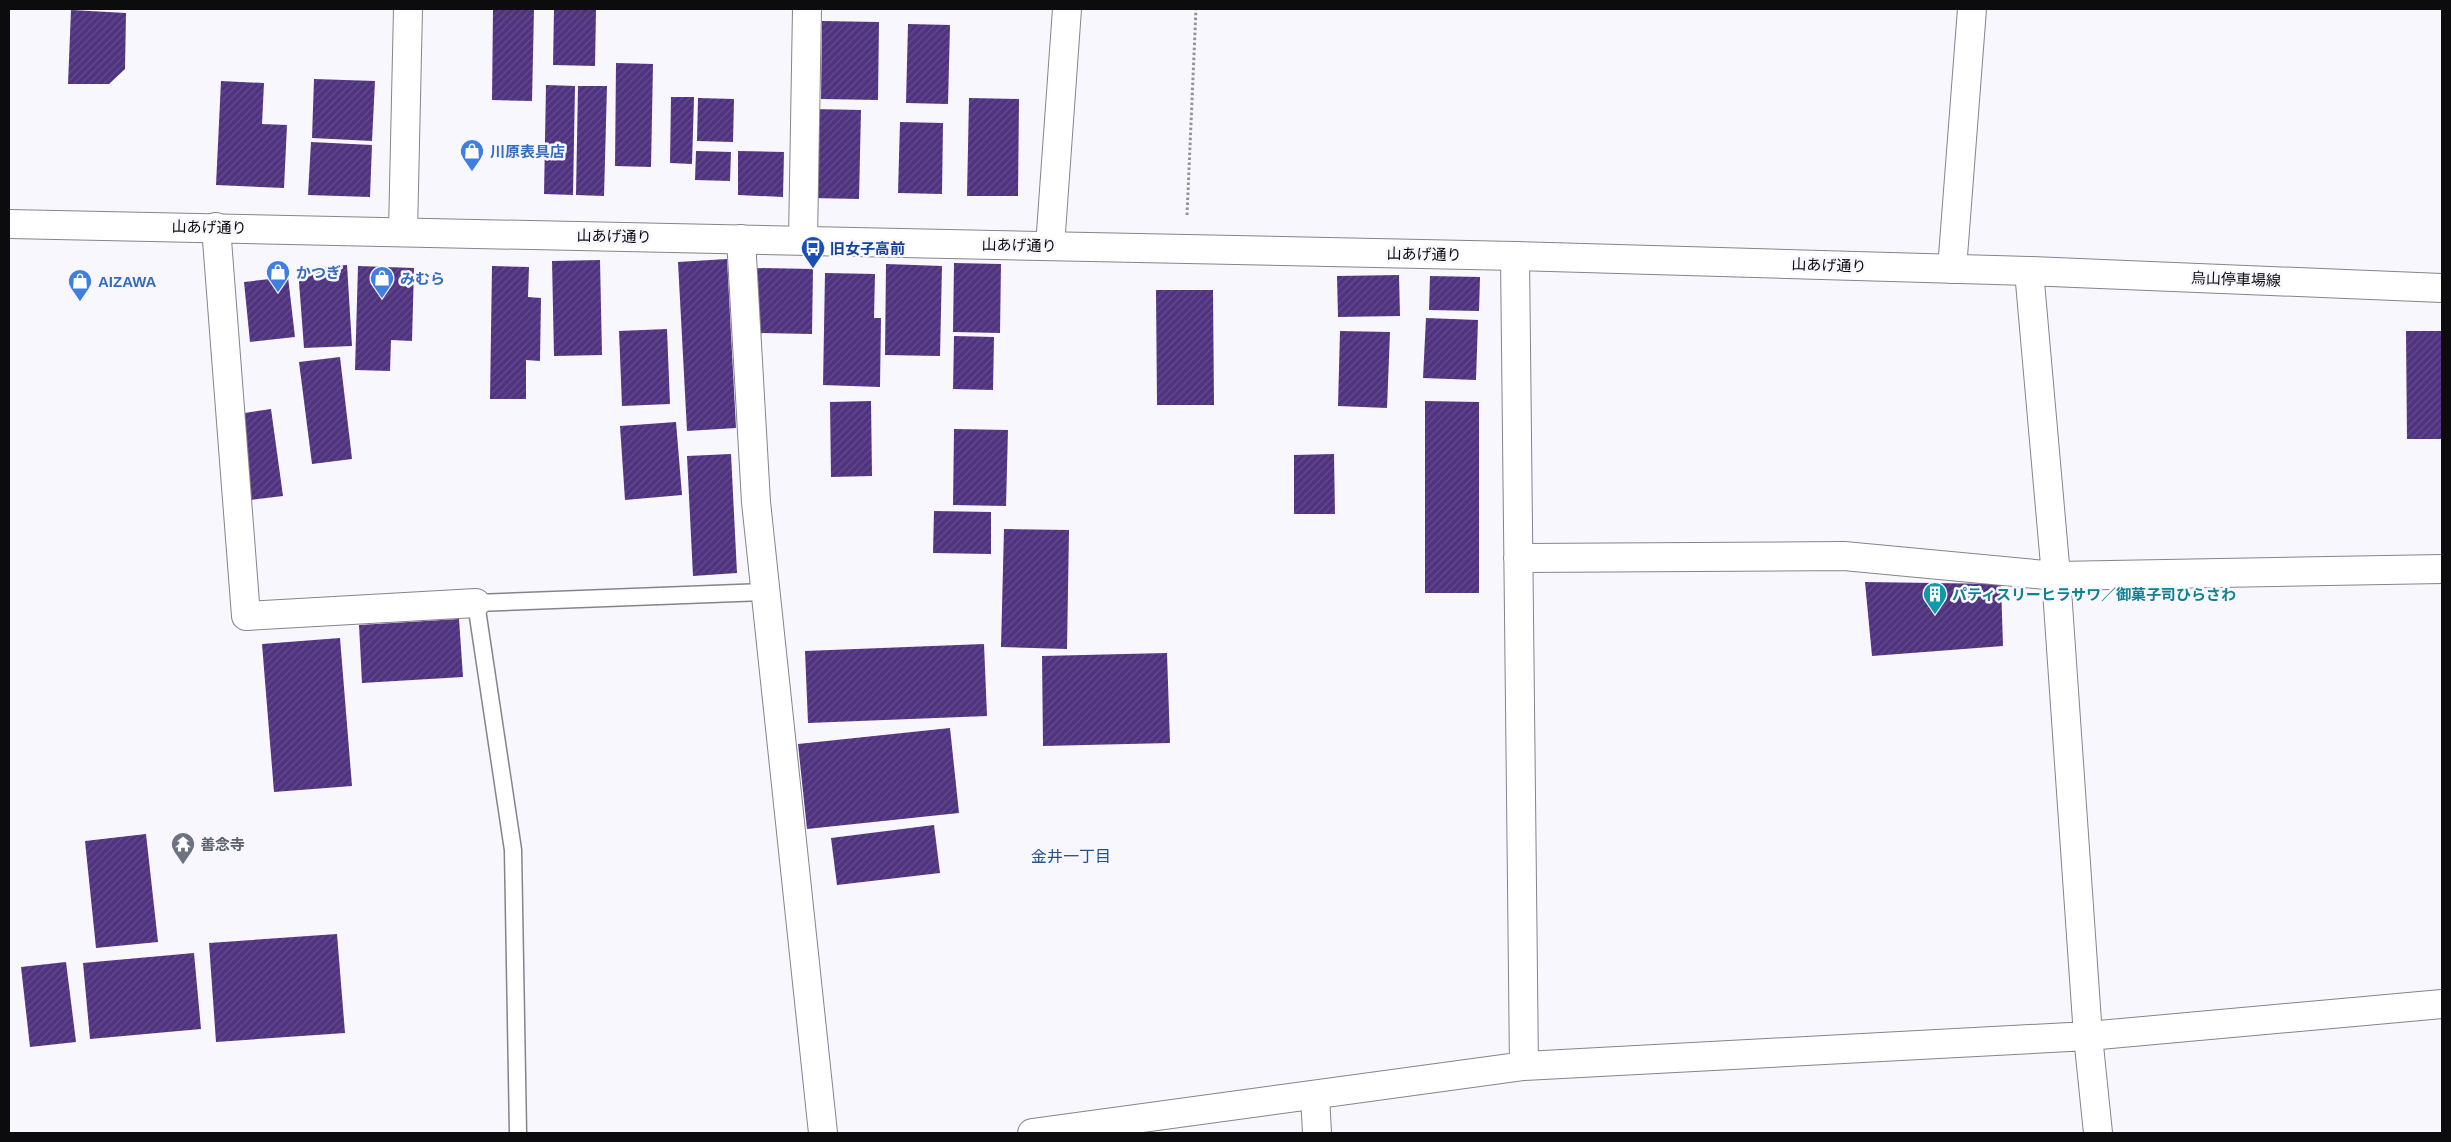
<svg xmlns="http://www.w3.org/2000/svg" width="2451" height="1142" font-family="Helvetica,'Noto Sans JP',sans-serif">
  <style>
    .building { fill: url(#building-hatch) }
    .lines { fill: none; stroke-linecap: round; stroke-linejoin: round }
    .service-casing { stroke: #85838b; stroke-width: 19 }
    .minor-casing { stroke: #85838b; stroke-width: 30 }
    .tertiary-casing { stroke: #85838b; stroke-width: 30 }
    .secondary-casing { stroke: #85838b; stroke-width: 30 }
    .path { stroke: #939297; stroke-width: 3; stroke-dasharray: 2.5 2.5; stroke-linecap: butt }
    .service { stroke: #fff; stroke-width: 16 }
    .minor { stroke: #fff; stroke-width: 28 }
    .tertiary { stroke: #fff; stroke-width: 28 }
    .secondary { stroke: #fff; stroke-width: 28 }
    .labels { text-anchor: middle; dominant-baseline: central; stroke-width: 5; stroke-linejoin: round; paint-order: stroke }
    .shop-label { font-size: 15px; font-weight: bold; fill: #366cbe; stroke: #f9f7fe; text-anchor: start }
    .street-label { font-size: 15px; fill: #0c0b0e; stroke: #f9f7fe }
    .transit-label { font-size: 15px; font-weight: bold; fill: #164399; stroke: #f9f7fe; text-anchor: start }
    .culture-label { font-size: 15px; font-weight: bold; fill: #0d838f; stroke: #f9f7fe; text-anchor: start }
    .worship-label { font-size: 15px; font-weight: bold; fill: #5b616d; stroke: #f9f7fe; text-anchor: start }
    .neighbourhood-label { font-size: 16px; fill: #225387; stroke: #f9f7fe }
  </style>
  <defs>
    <pattern id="building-hatch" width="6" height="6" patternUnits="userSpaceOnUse" patternTransform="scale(1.25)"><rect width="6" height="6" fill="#4f3380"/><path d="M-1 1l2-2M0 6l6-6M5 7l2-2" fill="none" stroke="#644d8b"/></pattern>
  </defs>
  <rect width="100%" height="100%" fill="#f9f7fe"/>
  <!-- building -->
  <path class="building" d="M493 9H534L532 101 492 100Z
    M554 9H596L595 66 553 65Z
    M71 10 126 13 125 69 109 84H68Z
    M822 21 879 22 878 100 821 99Z
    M908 24 950 25 948 104 906 103Z
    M616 63 653 64 651 167 615 166Z
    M314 79 375 81 372 141 312 138Z
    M221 81 264 83 262 124 287 125 284 188 216 185Z
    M546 85 575 86 573 195 544 194Z
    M578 86H607L604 196 576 195Z
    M671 97H694L692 164 670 163Z
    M698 98 734 99 733 142 697 141Z
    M969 98 1019 99 1018 196H967Z
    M812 109 861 110 859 199 810 198Z
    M900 122 943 123 942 194 898 193Z
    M311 142 372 145 370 197 308 195Z
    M696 151 731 152 730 181 695 180Z
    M738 151 784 152 783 197 738 195Z
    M727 259 736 428 687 431 678 262Z
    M600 260 602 355 554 356 552 261Z
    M954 263 1001 264 1000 333 953 332Z
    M886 264 942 266 940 356 885 355Z
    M347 265 352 346 304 348 298 269Z
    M358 266 414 268 412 341 391 340 390 371 355 370Z
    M492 266 529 267 528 297 541 298 540 361 526 360V399H490Z
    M756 268 813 269 812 334 755 333Z
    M825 273 875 274 874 318H881L880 387 823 385Z
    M1399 275 1400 316 1338 317 1337 276Z
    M1430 276 1480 277 1479 311 1429 310Z
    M288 277 295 337 250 342 244 282Z
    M1156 290H1213L1214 405H1157Z
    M1426 318 1478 320 1476 380 1423 378Z
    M667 329 670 404 622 406 619 331Z
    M1340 331 1390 332 1387 408 1338 406Z
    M2406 331H2442V439H2407Z
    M954 336 994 337 993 390 953 389Z
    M340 357 352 459 312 464 299 362Z
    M871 401 872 476 831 477 830 402Z
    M1425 401 1479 402V593H1425Z
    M271 409 283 496 250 500 238 414Z
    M676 422 682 495 625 500 620 426Z
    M954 429 1008 430 1006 506 953 505Z
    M731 454 737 573 693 576 687 456Z
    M1334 454 1335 514H1294V455Z
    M934 511 991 512V554L933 553Z
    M1004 529 1069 530 1067 649 1001 647Z
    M1865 582 2001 584 2003 646 1872 656Z
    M459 619 463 677 362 683 359 625Z
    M340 638 352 786 274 792 262 644Z
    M984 644 987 716 808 723 805 651Z
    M1167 653 1170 743 1043 746 1042 656Z
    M950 728 959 813 807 829 798 744Z
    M934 825 940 873 837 885 831 838Z
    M146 834 158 942 96 948 85 841Z
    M337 934 345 1033 216 1042 209 943Z
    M194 953 201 1029 90 1039 83 963Z
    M66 962 76 1042 30 1047 21 967Z"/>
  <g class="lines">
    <!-- service casing -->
    <g class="service-casing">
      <path id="service" d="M518 1133 513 850 476 603 765 592"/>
    </g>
    <!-- minor casing -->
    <g class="minor-casing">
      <path id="minor" d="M216 227 246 616 476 603
        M403 232 408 9
        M741 239 756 502 823 1133
        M803 240 807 9
        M1515 256 1524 1066
        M1952 269 1972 9
        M2029 271 2056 576 2088 1036 2098 1133
        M1518 558 1844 556 2056 576 2442 569
        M1315 1096 1317 1133
        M1032 1133 1524 1066 2088 1036 2442 1004"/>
    </g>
    <!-- tertiary casing -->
    <g class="tertiary-casing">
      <path id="tertiary" d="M1050 246 1067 9"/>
    </g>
    <!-- secondary casing -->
    <g class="secondary-casing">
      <path id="secondary" d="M9 224 1515 256 2029 271 2442 288"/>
    </g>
    <!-- path -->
    <path class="path" d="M1187 215 1196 9"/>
    <!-- service -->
    <use href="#service" class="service"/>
    <!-- minor -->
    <use href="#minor" class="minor"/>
    <!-- tertiary -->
    <use href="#tertiary" class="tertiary"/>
    <!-- secondary -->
    <use href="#secondary" class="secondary"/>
  </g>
  <!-- icons -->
  <defs>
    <g id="shop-pin" transform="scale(1.25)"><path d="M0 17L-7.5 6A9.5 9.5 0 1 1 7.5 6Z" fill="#3f7fe0" stroke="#f9f7fe"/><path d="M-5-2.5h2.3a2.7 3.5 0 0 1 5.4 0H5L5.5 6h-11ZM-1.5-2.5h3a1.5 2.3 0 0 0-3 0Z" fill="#fff"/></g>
    <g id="bus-pin" transform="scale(1.25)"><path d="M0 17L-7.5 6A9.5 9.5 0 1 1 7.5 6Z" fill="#1a4fb4" stroke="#f9f7fe"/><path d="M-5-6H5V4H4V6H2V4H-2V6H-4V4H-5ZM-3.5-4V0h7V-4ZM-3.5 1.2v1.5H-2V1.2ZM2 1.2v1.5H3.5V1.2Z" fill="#fff"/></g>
    <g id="building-pin" transform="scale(1.25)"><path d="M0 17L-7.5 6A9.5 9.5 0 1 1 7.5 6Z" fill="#0f9aa8" stroke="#f9f7fe"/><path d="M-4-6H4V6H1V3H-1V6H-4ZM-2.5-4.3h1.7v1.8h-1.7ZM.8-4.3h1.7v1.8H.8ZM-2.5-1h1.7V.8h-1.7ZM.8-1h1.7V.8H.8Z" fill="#fff"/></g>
    <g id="temple-pin" transform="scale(1.25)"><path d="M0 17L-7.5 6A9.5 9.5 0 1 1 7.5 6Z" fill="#6b7280" stroke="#f9f7fe"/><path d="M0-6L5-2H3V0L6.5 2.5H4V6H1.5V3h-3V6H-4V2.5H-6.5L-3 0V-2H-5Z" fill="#fff"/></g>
  </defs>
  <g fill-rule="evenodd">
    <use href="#shop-pin" x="472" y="151"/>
    <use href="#bus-pin" x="813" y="248"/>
    <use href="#shop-pin" x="278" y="272"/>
    <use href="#shop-pin" x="382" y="278"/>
    <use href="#shop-pin" x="80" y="281"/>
    <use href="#building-pin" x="1935" y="594"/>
    <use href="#temple-pin" x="183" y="844"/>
  </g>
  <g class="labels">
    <!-- shop labels -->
    <g class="shop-label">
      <text x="490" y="151">川原表具店</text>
      <text x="296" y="272">かつぎ</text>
      <text x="400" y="278">みむら</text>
      <text x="98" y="281">AIZAWA</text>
    </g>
    <!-- street labels -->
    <g class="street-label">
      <text transform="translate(209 227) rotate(1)">山あげ通り</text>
      <text transform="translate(614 236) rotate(1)">山あげ通り</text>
      <text transform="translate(1019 245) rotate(1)">山あげ通り</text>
      <text transform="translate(1424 254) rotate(1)">山あげ通り</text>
      <text transform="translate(1829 265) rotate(2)">山あげ通り</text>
      <text transform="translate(2236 279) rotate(2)">烏山停車場線</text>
    </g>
    <!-- transit labels -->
    <g class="transit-label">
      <text x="830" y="248">旧女子高前</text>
    </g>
    <!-- culture labels -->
    <g class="culture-label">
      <text x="1952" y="594">パティスリーヒラサワ／御菓子司ひらさわ</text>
    </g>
    <!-- worship labels -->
    <g class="worship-label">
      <text x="200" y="844">善念寺</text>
    </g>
    <!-- neighbourhood labels -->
    <g class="neighbourhood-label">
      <text x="1071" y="856">金井一丁目</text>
    </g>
  </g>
  <!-- border -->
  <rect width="2451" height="1142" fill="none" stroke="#0c0b0e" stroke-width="20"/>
</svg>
